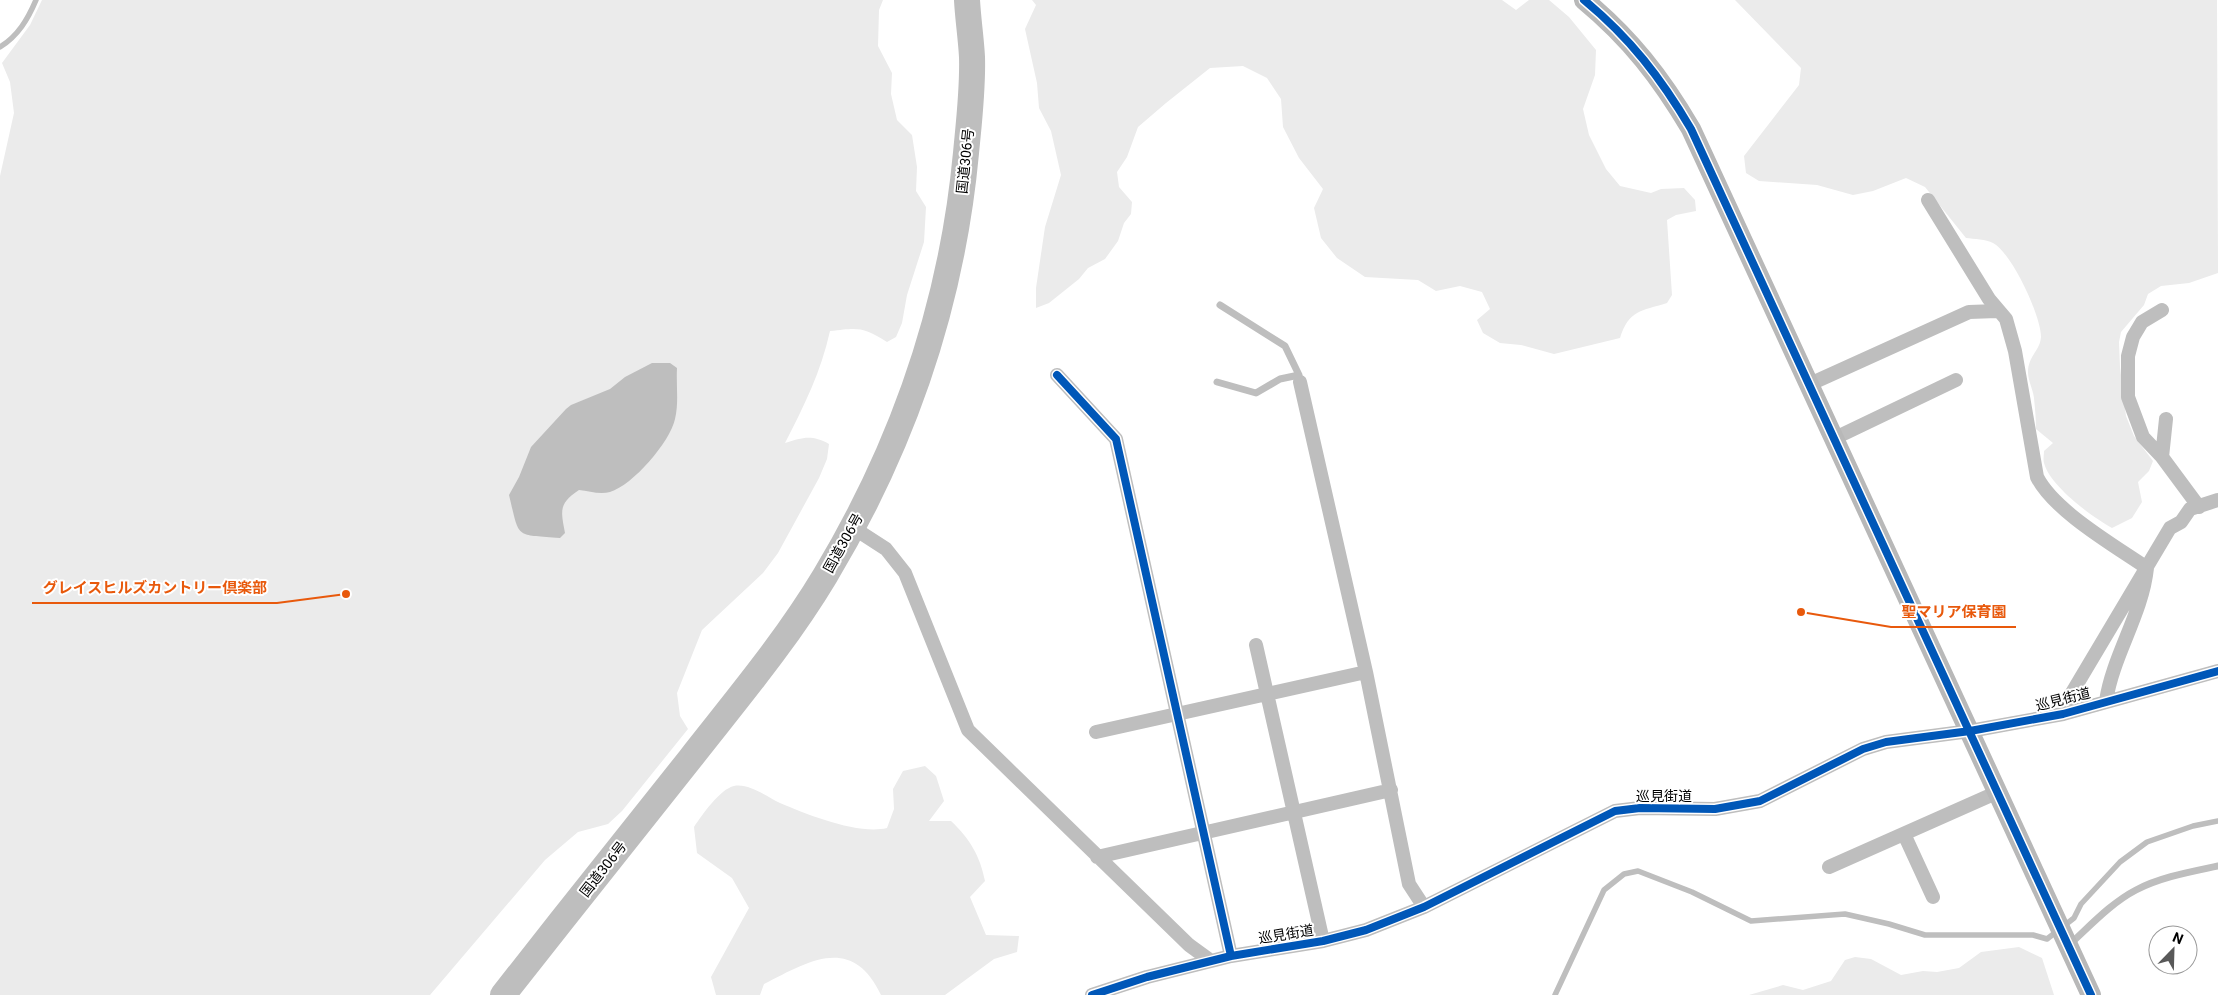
<svg xmlns="http://www.w3.org/2000/svg" width="2218" height="995" font-family="Roboto,'Noto Sans JP',sans-serif">
  <style>
    .green { fill: #ebebeb }
    .water { fill: #bebebe }
    .lines { fill: none; stroke-linecap: round; stroke-linejoin: round }
    .stream { stroke: #bebebe; stroke-width: 5.5 }
    .lane { stroke: #bebebe; stroke-width: 7 }
    .street { stroke: #bebebe; stroke-width: 14 }
    .secondary { stroke: #b8b8b8; stroke-width: 20 }
    .highway { stroke: #bebebe; stroke-width: 26 }
    .cycleway-casing { stroke: #fff; stroke-width: 11 }
    .cycleway { stroke: #0057b8; stroke-width: 8 }
    .labels { text-anchor: middle; dominant-baseline: central; stroke-width: 4; stroke-linejoin: round; paint-order: stroke }
    .street-label { font-size: 14px; fill: #000; stroke: #fff }
    .leader { fill: none; stroke: #e8590c; stroke-width: 2 }
    .callout-dot { fill: #e8590c; stroke: #fff; stroke-width: 2 }
    .callout-label { font-size: 15px; text-anchor: middle; font-weight: bold; fill: #e8590c; stroke: #fff; stroke-width: 4; stroke-linejoin: round; paint-order: stroke }
  </style>
  <rect width="100%" height="100%" fill="#fff"/>
  <!-- green -->
  <path class="green" d="M42 0H883L879 10 878 46 892 73 891 94 897 120 912 135 917 167 916 191 926 207 924 242 907 295 902 323 896 337 887 342C862 326 858 328 830 331 821 372 804 406 785 443 802 438 811 434 829 444L827 459 819 478 778 553 763 573 702 630 677 693 680 716 688 729 622 811 608 824 578 832 545 860 430 995H0V176L14 113 10 82 2 63 30 25Z
    M1032 0H1502L1516 10 1529 0H1549L1569 17 1596 50 1595 75 1583 109 1589 135 1606 169 1620 186 1651 193 1661 189 1684 188 1695 200 1696 211 1676 215 1667 220 1672 295 1667 303C1641 311 1629 310 1620 338L1554 354 1521 345 1500 343 1483 333 1477 320 1490 309 1482 292 1460 286 1436 291 1418 280 1365 277 1337 258 1321 238 1314 208 1323 189 1299 158 1283 127 1281 99 1267 78 1243 66 1210 68 1166 103 1138 127 1127 157 1117 172 1119 187 1132 202 1131 214 1124 223 1118 241 1105 259 1088 268 1079 279 1049 303 1036 308V288L1045 227 1061 175 1051 131 1039 108 1037 83 1025 29 1036 5Z
    M1735 0H2217L2218 273 2189 283 2161 286 2148 294 2144 305 2121 332 2119 342 2120 367 2126 416 2134 436 2153 461 2149 471 2138 482 2142 502 2132 518 2112 528C2092 517 2050 486 2044 463 2043 460 2044 454 2044 451L2053 443 2036 429C2036 419 2035 408 2034 398 2033 389 2028 381 2028 372 2028 356 2040 351 2041 337 2041 316 2012 253 1993 243 1986 239 1974 239 1966 238L1925 187 1906 178 1873 191 1853 195 1817 185 1759 181 1746 173 1744 156 1799 85 1801 68Z
    M925 766 936 776 944 801 929 821H951C970 839 980 856 985 881L970 897 986 935 1019 936 1017 952 994 959 945 995H881C852 934 809 961 764 984L760 995H716L711 977 749 908 732 878 697 853 694 827C702 815 720 789 734 786 749 783 767 797 780 803 808 815 859 835 887 828L894 809 893 789 903 771Z
    M2019 947 2042 958 2054 995H1749L1783 985 1803 990 1831 981 1845 960 1855 957 1871 959 1901 975 1923 971 1937 972 1959 968 1981 952Z"/>
  <!-- water -->
  <path class="water" d="M652 363H670L677 368C676 384 679 403 675 419 670 442 633 485 610 492 600 495 589 491 579 490 558 504 561 511 565 533L560 538C514 534 520 540 509 495L519 477 531 447 566 409 571 405 610 389 625 377Z"/>
  <g class="lines">
    <!-- stream -->
    <path class="stream" d="M0 47C18 36 28 19 36 0
      M1555 995 1604 890 1624 874 1638 871 1692 892 1751 921 1845 914 1889 924 1925 935H2033L2047 939 2074 918 2081 904 2120 862 2147 842 2193 826 2218 821"/>
    <!-- lane -->
    <path class="lane" d="M1220 305 1285 346 1299 375 1300 382
      M1217 382 1256 393 1280 379 1299 375
      M2069 945C2090 926 2111 903 2136 890 2161 877 2190 872 2218 866"/>
    <!-- street -->
    <path class="street" d="M1928 200 1989 299 2006 319 2015 351 2037 477C2054 511 2115 546 2147 568 2142 615 2113 655 2106 701
      M2162 310 2142 322 2133 337 2128 356V397L2143 437 2162 457 2199 507
      M1057 375 1116 439 1231 956
      M1300 382 1366 672 1409 884 1424 907
      M1810 384 1969 312 1997 311
      M1835 438 1956 380
      M2162 457 2166 419
      M852 527 886 549 905 573 968 730 1189 945 1211 961
      M1256 645 1323 941
      M2063 714 2070 696 2170 528 2181 522 2190 509 2218 500
      M1096 732 1366 672
      M1904 834 1933 897
      M1097 857 1391 790
      M1829 867 1998 792
      M1092 995 1147 977 1231 956 1323 941 1366 930 1424 907 1615 811 1640 808 1715 809 1760 801 1863 749 1886 742 1970 731 2063 714 2218 671"/>
    <!-- secondary -->
    <path class="secondary" d="M1584 0C1630 38 1661 78 1691 129L2091 995"/>
    <!-- highway -->
    <path class="highway" d="M503 995C565 916 628 837 690 759 737 699 786 641 825 576 903 446 952 304 966 153 969 121 973 89 972 57 971 38 968 19 967 0"/>
    <!-- cycleway casing -->
    <g class="cycleway-casing">
      <path id="cycleway" d="M1584 0C1630 38 1661 78 1691 129L2091 995
        M1057 375 1116 439 1231 956
        M1092 995 1147 977 1231 956 1323 941 1366 930 1424 907 1615 811 1640 808 1715 809 1760 801 1863 749 1886 742 1970 731 2063 714 2218 671"/>
    </g>
    <!-- cycleway -->
    <use href="#cycleway" class="cycleway"/>
  </g>
  <g class="labels">
    <!-- street labels -->
    <g class="street-label">
      <text transform="translate(965 161) rotate(-84)">国道306号</text>
      <text transform="translate(843 543) rotate(-61)">国道306号</text>
      <text transform="translate(2063 699) rotate(-14)">巡見街道</text>
      <text x="1664" y="796">巡見街道</text>
      <text transform="translate(603 869) rotate(-52)">国道306号</text>
      <text transform="translate(1286 934) rotate(-9)">巡見街道</text>
    </g>
  </g>
  <!-- callouts -->
  <path class="leader" d="M346 594L277 603H32M1801 612L1891 627H2016"/>
  <g class="callout-dot">
    <circle cx="346" cy="594" r="5"/>
    <circle cx="1801" cy="612" r="5"/>
  </g>
  <g class="callout-label">
    <text x="155" y="593">グレイスヒルズカントリー倶楽部</text>
    <text x="1954" y="617">聖マリア保育園</text>
  </g>
  <!-- north arrow -->
  <g transform="translate(2173 950) rotate(23)"><circle r="24" fill="#ffffff" stroke="#999999"/>
  <path d="M0-4L9 19L0 12L-9 19Z" fill="#595959"/>
  <text y="-8" font-size="14" font-weight="bold" text-anchor="middle" fill="#000000">N</text>
  </g>
</svg>
